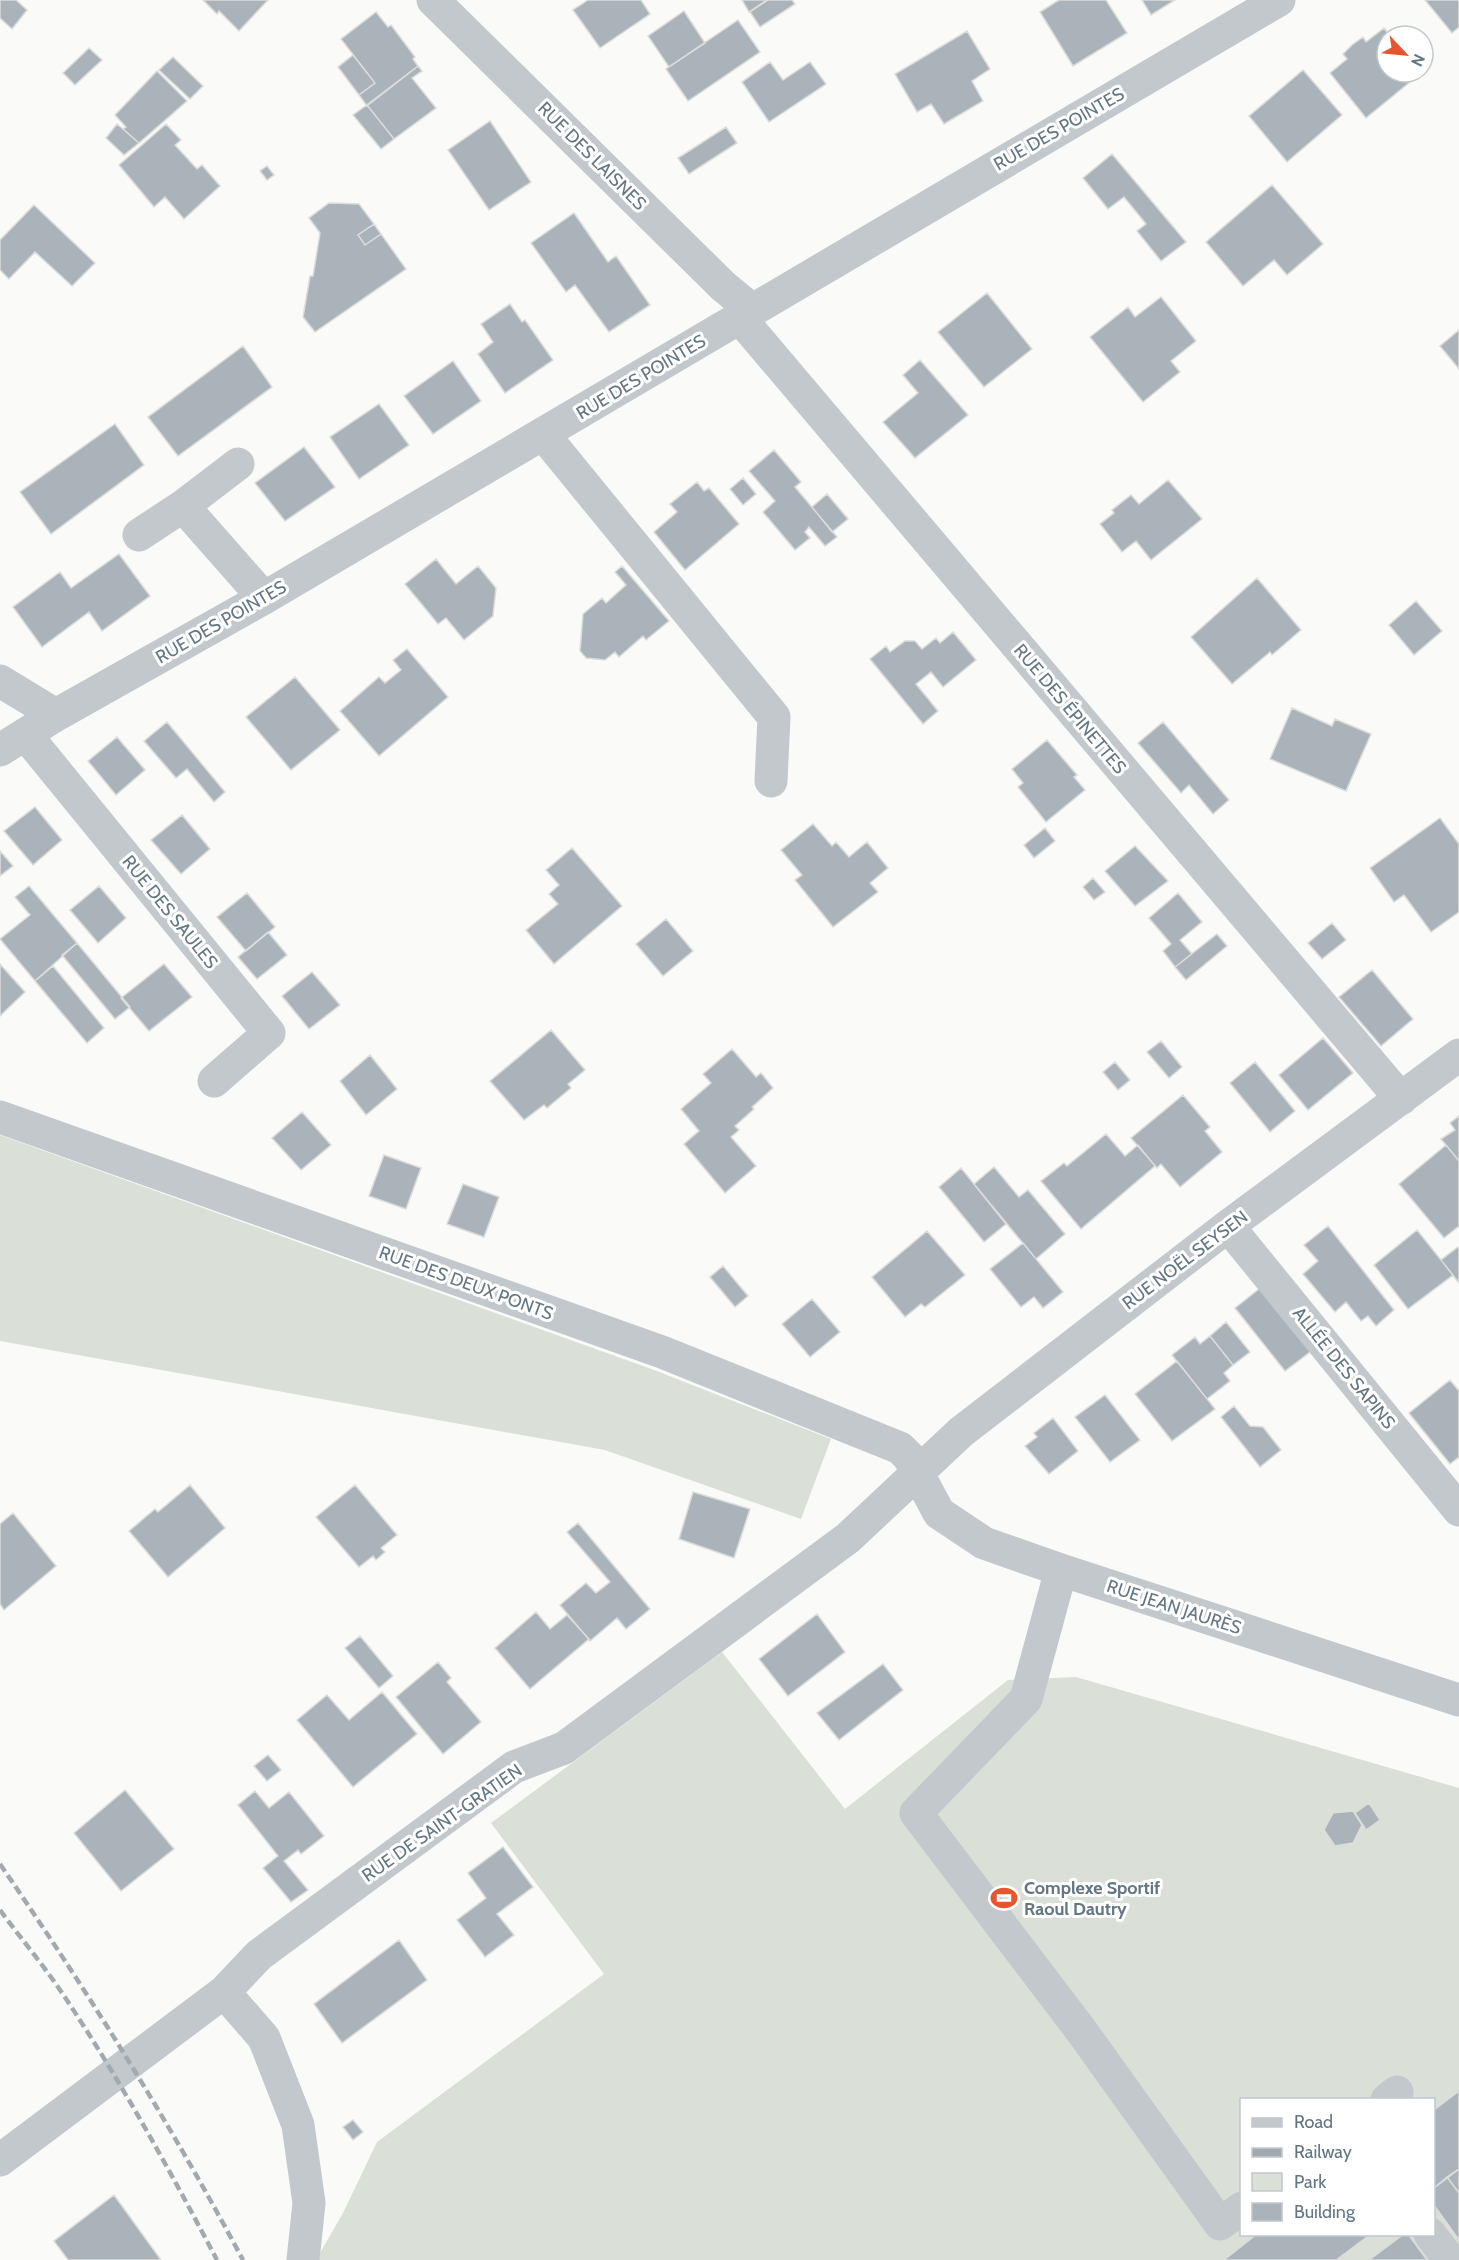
<svg xmlns="http://www.w3.org/2000/svg" width="1459" height="2260" font-family="Cabin,sans-serif">
  <style>
    .green { fill: #dadfd7; fill-rule: evenodd }
    .building { fill: #aab3b9; stroke: #dcdcda; stroke-width: 1.5 }
    .lines { fill: none; stroke-linecap: round; stroke-linejoin: round }
    .minor { stroke: #c3c8cc; stroke-width: 33 }
    .rail { stroke: #a2aab0; stroke-width: 4.5; stroke-dasharray: 9 4.5; stroke-linecap: butt }
    .labels { text-anchor: middle; dominant-baseline: central; stroke-width: 6; stroke-linejoin: round; paint-order: stroke }
    .street-label { font-size: 18px; fill: #657683; stroke: #fff }
    .poi-label { font-size: 18px; font-weight: bold; fill: #657683; stroke: #fff; text-anchor: start }
  </style>
  <rect width="100%" height="100%" fill="#fafaf8"/>
  <!-- green -->
  <path class="green" d="M0 1135 654 1370 831 1439 801 1519 605 1450 0 1341Z
    M722 1652 845 1809 1008 1680 1076 1677 1459 1788V2260H316L343 2213 377 2142 604 1974 491 1823ZM1242 2100H1434V2234H1242Z"/>
  <!-- building -->
  <path class="building" d="M0 0H16L27 10 12 29 0 18Z
    M203 0H268L239 31 219 11 217 14Z
    M588 0H641L650 14 600 48 573 10Z
    M742 0H767L749 12Z
    M768 0H792L795 4 760 27 750 12Z
    M1059 0H1106L1127 33 1073 66 1040 12Z
    M1142 0H1175L1151 15Z
    M1425 0H1459V27L1452 33Z
    M684 11 705 43 669 67 648 36Z
    M376 12 388 27 391 25 415 57 413 59 418 66 367 106 359 95 375 83 341 39Z
    M738 20 760 52 688 101 666 69Z
    M1384 28 1390 36H1387V72L1421 73 1366 118 1330 73 1347 59 1343 54 1352 45 1363 37 1366 42Z
    M967 31 990 69 972 81 983 101 944 124 931 104 917 112 895 74Z
    M89 48 102 60 75 85 63 73Z
    M353 55 375 83 359 95 338 67Z
    M173 57 203 86 190 99 159 70Z
    M770 62 783 80 810 62 826 84 769 122 742 82Z
    M418 66 422 71 412 78 436 108 394 139 367 105Z
    M1303 70 1342 115 1287 162 1249 116Z
    M157 71 187 101 139 143 123 129 126 127 115 115Z
    M367 105 394 139 381 149 353 115Z
    M490 121 531 182 489 210 448 150Z
    M117 124 139 143 124 155 106 138Z
    M166 124 181 140 175 145 197 169 202 165 220 186 184 219 165 197 154 207 119 165Z
    M726 127 737 143 689 174 678 158Z
    M1112 154 1186 242 1161 261 1137 231 1146 224 1124 197 1108 209 1083 178Z
    M267 166 274 175 267 180 260 171Z
    M1272 185 1323 244 1287 275 1274 260 1243 286 1206 242Z
    M329 203 359 204 374 224 358 235 365 245 381 234 406 269 315 332 303 317 310 276H313L320 233 309 218Z
    M34 205 95 263 72 286 35 252 9 279 0 270V240Z
    M574 213 608 262 616 256 650 305 609 332 575 285 566 292 531 243Z
    M374 224 381 234 365 245 358 235Z
    M987 293 1032 349 984 387 938 332Z
    M1161 297 1196 341 1171 361 1180 372 1143 402 1090 337 1128 307 1135 317Z
    M510 304 522 322 525 320 553 360 505 393 478 354 493 342 481 324Z
    M1459 330V369L1440 346Z
    M243 346 272 387 178 456 148 417Z
    M920 360 968 415 915 458 883 422 918 393 903 375Z
    M453 361 481 401 433 434 404 396Z
    M379 404 409 445 359 479 330 437Z
    M115 424 144 465 51 534 20 492Z
    M304 447 335 487 285 521 255 483Z
    M774 450 801 482 795 487 837 537 825 546 809 527 805 532 810 538 795 550 763 512 775 501 749 471Z
    M743 478 756 494 743 505 730 489Z
    M1168 480 1202 519 1151 560 1136 541 1122 552 1100 524 1114 513 1112 510 1131 495 1139 504Z
    M697 482 704 491 709 488 739 524 685 570 654 532 677 512 670 504Z
    M827 494 848 519 832 532 812 507Z
    M119 554 150 596 102 631 89 612 42 647 13 607 60 572 71 588Z
    M436 559 456 584 478 566 496 588 493 616 464 640 446 618 438 624 405 584Z
    M622 566 669 621 646 640 643 636 619 657 615 652 605 660 586 658 580 651 583 614 602 598 606 603 626 585 615 572Z
    M1257 578 1301 630 1272 655 1270 652 1232 684 1191 637Z
    M1416 601 1442 631 1414 655 1389 625Z
    M953 632 976 660 943 687 931 672 916 684 938 711 923 724 870 659 886 646 890 652 905 641H915L922 649 936 638 940 643Z
    M407 649 448 697 379 756 340 711 379 677 385 683 401 670 393 660Z
    M295 677 340 730 291 770 246 717Z
    M1292 708 1332 726 1335 719 1371 734 1346 791 1270 759Z
    M167 722 225 792 214 802 187 769 176 778 144 741Z
    M1163 722 1229 800 1213 814 1189 785 1181 793 1138 743Z
    M117 737 145 770 116 795 88 761Z
    M1047 740 1077 775 1074 777 1085 790 1046 822 1018 787 1023 783 1012 769Z
    M35 807 62 840 33 865 4 831Z
    M182 815 210 849 181 874 151 840Z
    M1440 818 1459 844V912L1431 932 1404 895 1394 902 1370 868Z
    M813 824 832 846 836 842 849 857 867 842 888 868 870 883 878 892 833 927 795 880 802 875 781 850Z
    M1045 828 1055 841 1034 858 1024 845Z
    M1135 846 1168 881 1135 906 1105 871Z
    M572 848 622 906 554 964 526 930 558 904 549 894 559 885 546 870Z
    M0 851 13 866 0 876Z
    M1093 878 1105 892 1094 900 1083 887Z
    M29 886 77 943 35 981 0 939 30 915 15 897Z
    M99 886 126 918 98 943 70 910Z
    M247 893 275 927 246 951 217 917Z
    M1178 893 1202 922 1180 940 1192 954 1175 967 1163 951 1171 944 1149 918Z
    M666 919 693 951 663 976 636 944Z
    M1332 923 1346 940 1322 959 1308 943Z
    M268 932 287 955 257 979 238 957Z
    M1217 934 1227 946 1186 980 1175 967Z
    M77 943 130 1007 115 1019 62 955Z
    M0 964 25 992 0 1016Z
    M164 964 192 997 149 1031 121 998Z
    M53 966 104 1028 87 1043 35 981Z
    M1372 970 1413 1019 1381 1046 1339 997Z
    M312 972 340 1005 309 1029 282 996Z
    M551 1030 585 1070 568 1084 571 1088 547 1108 544 1105 524 1120 490 1081Z
    M1323 1038 1353 1073 1308 1110 1279 1075Z
    M1161 1041 1182 1067 1169 1078 1147 1052Z
    M732 1049 756 1077 761 1073 773 1088 752 1107 754 1109 735 1126 739 1130 731 1137 756 1166 725 1193 684 1144 699 1131 681 1109 711 1083 703 1074Z
    M370 1055 397 1089 366 1115 340 1081Z
    M1115 1062 1130 1080 1118 1090 1103 1072Z
    M1255 1062 1295 1111 1270 1132 1230 1083Z
    M1183 1095 1210 1127 1205 1131 1222 1152 1180 1187 1161 1164 1157 1168 1131 1138Z
    M302 1112 331 1145 301 1170 272 1138Z
    M1459 1116V1161L1441 1139 1455 1130 1450 1123Z
    M1106 1134 1125 1156 1138 1145 1155 1166 1081 1229 1041 1181 1064 1163 1067 1166Z
    M1446 1145 1459 1161V1226L1444 1238 1399 1184Z
    M384 1155 421 1168 406 1209 369 1196Z
    M994 1167 1019 1197 1028 1190 1065 1234 1036 1259 974 1184Z
    M961 1168 1006 1224 984 1242 939 1187Z
    M463 1184 499 1197 484 1237 447 1224Z
    M1328 1226 1394 1310 1376 1326 1368 1316 1361 1321 1346 1302 1335 1312 1303 1274 1318 1261 1304 1245Z
    M1417 1230 1453 1275 1408 1309 1374 1265Z
    M927 1231 965 1275 925 1307 921 1304 905 1317 872 1277Z
    M1023 1243 1063 1292 1043 1308 1034 1297 1021 1307 990 1269Z
    M1458 1247 1459 1248V1283L1441 1260Z
    M723 1266 748 1296 735 1307 710 1277Z
    M1264 1285 1314 1349 1285 1371 1235 1308Z
    M812 1299 840 1332 810 1357 782 1324Z
    M1226 1322 1250 1352 1233 1365 1210 1336Z
    M1210 1336 1233 1365 1224 1373 1230 1381 1207 1399 1172 1355 1195 1337 1200 1344Z
    M1177 1361 1215 1409 1172 1441 1135 1394Z
    M1450 1380 1459 1391V1457L1450 1464 1409 1413Z
    M1105 1395 1140 1440 1110 1462 1075 1417Z
    M1234 1406 1250 1426 1263 1427 1281 1450 1260 1467 1221 1417Z
    M1053 1418 1078 1451 1049 1474 1025 1446 1037 1437 1034 1433Z
    M190 1485 225 1528 168 1577 129 1531 155 1509 158 1512Z
    M355 1485 397 1535 381 1548 385 1552 376 1560 373 1556 359 1567 316 1517Z
    M693 1492 750 1509 734 1558 679 1539Z
    M13 1513 56 1566 4 1610 0 1604V1524Z
    M578 1523 650 1609 626 1629 617 1618 590 1641 560 1605 586 1583 596 1593 610 1582 567 1532Z
    M536 1612 550 1629 567 1615 589 1639 530 1689 495 1648Z
    M817 1614 845 1652 788 1696 759 1659Z
    M360 1636 393 1676 379 1688 345 1648Z
    M438 1662 451 1678 447 1682 481 1722 443 1754 396 1697Z
    M883 1664 903 1690 839 1740 817 1713Z
    M382 1692 417 1734 353 1787 297 1720 327 1695 349 1720Z
    M268 1755 281 1770 267 1781 254 1766Z
    M125 1790 174 1849 121 1891 74 1833Z
    M255 1791 269 1808 289 1792 324 1836 301 1854 298 1850 284 1861 308 1890 291 1902 263 1868 278 1856 238 1805Z
    M1369 1803 1380 1820 1366 1830 1355 1813Z
    M1353 1811 1362 1825 1353 1843 1335 1846 1324 1830 1333 1813Z
    M503 1847 533 1887 497 1914 514 1935 485 1957 457 1920 486 1898 468 1873Z
    M399 1940 427 1980 342 2043 314 2004Z
    M1459 2091V2169L1434 2188V2110Z
    M353 2120 363 2132 353 2140 343 2127Z
    M1459 2169V2193L1447 2177Z
    M1447 2177 1459 2193V2240L1434 2205V2188Z
    M114 2195 161 2260H68L54 2241Z
    M1257 2234H1371L1336 2260H1224Z
    M1404 2234H1408L1427 2260H1369Z"/>
  <g class="lines">
    <!-- minor -->
    <path class="minor" d="M433 0 723 286 752 310
      M740 318 1401 1099
      M543 434 774 717 771 781
      M238 464 183 506 264 598
      M139 535 183 506
      M0 681 56 715
      M26 735 269 1033 214 1081
      M0 750 56 715 264 598 1279 0
      M0 1117 662 1352 900 1448 909 1457 939 1513 984 1543 1061 1570 1459 1700
      M1228 1226 1459 1510
      M1061 1570 1026 1699 916 1813 1080 2029 1220 2224 1242 2208
      M224 1992 264 2038 298 2125 309 2203 303 2260
      M1387 2100 1397 2092
      M0 2160 224 1992 259 1955 514 1767 564 1748 848 1538 961 1432 1228 1226 1459 1055
      M1430 2234 1450 2260"/>
    <!-- rail -->
    <path class="rail" d="M0 1864C88 1992 170 2123 243 2260
      M0 1910C19 1936 40 1961 58 1987 117 2074 168 2167 217 2260"/>
  </g>
  <!-- icons -->
  <defs>
    <g id="stadium-bare" transform="scale(2.07)"><path d="M0-5a6.5 5 0 1 0 0 10a6.5 5 0 1 0 0-10ZM-3.5-1.8h7v3.6h-7Z" fill="#e4572e" stroke="#fff" stroke-width="2.5" paint-order="stroke"/></g>
  </defs>
  <g fill-rule="evenodd">
    <use href="#stadium-bare" x="1004" y="1898"/>
  </g>
  <g class="labels">
    <!-- street labels -->
    <g class="street-label">
      <text transform="translate(1059 129) rotate(-30)">RUE DES POINTES</text>
      <text transform="translate(592 156) rotate(45)">RUE DES LAISNES</text>
      <text transform="translate(641 377) rotate(-31)">RUE DES POINTES</text>
      <text transform="translate(221 622) rotate(-30)">RUE DES POINTES</text>
      <text transform="translate(1070 709) rotate(50)">RUE DES ÉPINETTES</text>
      <text transform="translate(170 912) rotate(51)">RUE DES SAULES</text>
      <text transform="translate(1185 1260) rotate(-37)">RUE NOËL SEYSEN</text>
      <text transform="translate(466 1283) rotate(20)">RUE DES DEUX PONTS</text>
      <text transform="translate(1344 1368) rotate(51)">ALLÉE DES SAPINS</text>
      <text transform="translate(1174 1607) rotate(18)">RUE JEAN JAURÈS</text>
      <text transform="translate(442 1823) rotate(-35)">RUE DE SAINT-GRATIEN</text>
    </g>
    <!-- poi labels -->
    <g class="poi-label">
      <text x="1024" y="1888">Complexe Sportif<tspan x="1024" dy="21">Raoul Dautry</tspan></text>
    </g>
  </g>
  <!-- legend -->
  <rect x="1240" y="2098" width="195" height="138" fill="#ffffff" stroke="#c1c8cd" stroke-width="1.5"/>
  <rect x="1252" y="2118" width="30" height="9" fill="#c3c8cc" stroke="#c1c8cd" stroke-width="1.5"/>
  <text x="1294" y="2128" font-size="18" fill="#657683">Road</text>
  <rect x="1252" y="2148" width="30" height="9" fill="#a2aab0" stroke="#c1c8cd" stroke-width="1.5"/>
  <text x="1294" y="2158" font-size="18" fill="#657683">Railway</text>
  <rect x="1252" y="2173" width="30" height="18" fill="#dadfd7" stroke="#c1c8cd" stroke-width="1.5"/>
  <text x="1294" y="2188" font-size="18" fill="#657683">Park</text>
  <rect x="1252" y="2203" width="30" height="18" fill="#aab3b9" stroke="#c1c8cd" stroke-width="1.5"/>
  <text x="1294" y="2218" font-size="18" fill="#657683">Building</text>
  <!-- north arrow -->
  <g transform="translate(1405 54) rotate(116)"><circle r="28" fill="#ffffff" stroke="#c1c8cd" stroke-width="1.5"/>
  <path d="M0-4.5L10 22L0 15L-10 22Z" fill="#e4572e"/>
  <text y="-9" font-size="16" font-weight="bold" text-anchor="middle" fill="#657683">N</text>
  </g>
</svg>
